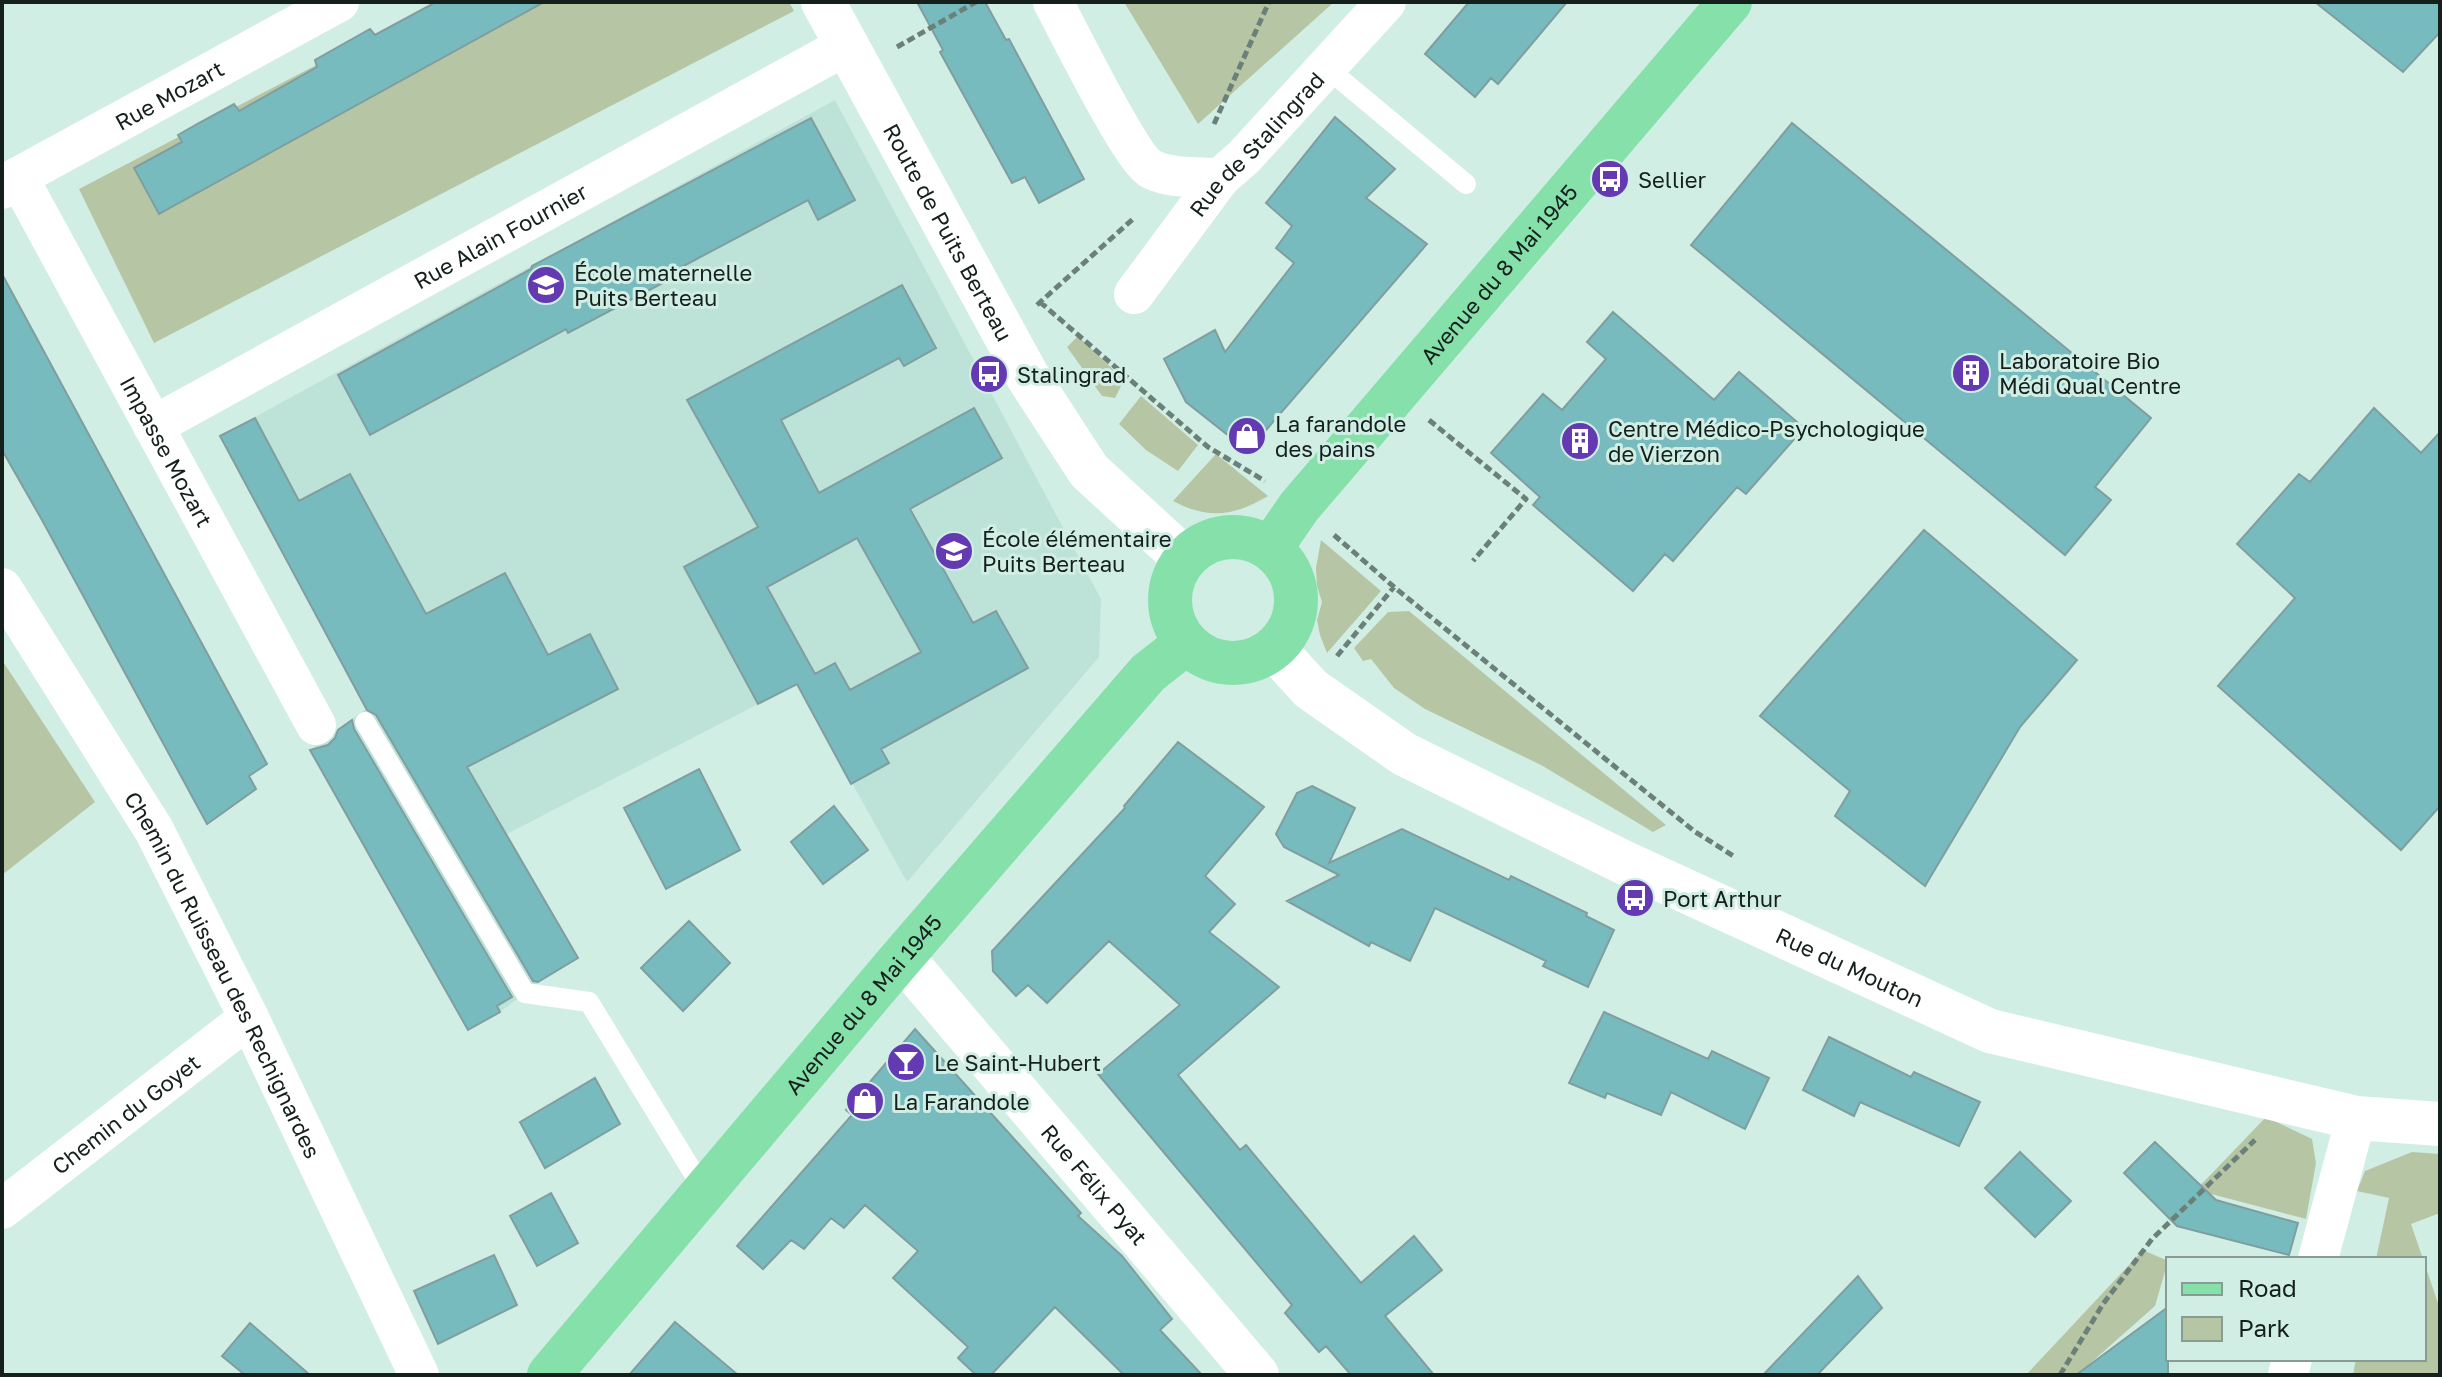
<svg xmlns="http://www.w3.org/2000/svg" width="2442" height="1377" font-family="'Golos Text',sans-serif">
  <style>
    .built { fill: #bde3d8 }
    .green { fill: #b6c6a5 }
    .building { fill: #78bbbe; stroke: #809e9f; stroke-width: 2; fill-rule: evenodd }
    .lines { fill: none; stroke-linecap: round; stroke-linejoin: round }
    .path { stroke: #6c807a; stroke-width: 5; stroke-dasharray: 8 4; stroke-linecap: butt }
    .service { stroke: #fff; stroke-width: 20 }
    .minor { stroke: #fff; stroke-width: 40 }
    .tertiary { stroke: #fff; stroke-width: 44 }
    .primary { stroke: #86e0aa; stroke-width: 44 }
    .labels { text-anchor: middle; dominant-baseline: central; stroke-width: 6; stroke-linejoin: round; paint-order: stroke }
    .street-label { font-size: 22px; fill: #15201d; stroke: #d1eee5 }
    .poi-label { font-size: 22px; fill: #15201d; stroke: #d1eee5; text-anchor: start }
  </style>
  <rect width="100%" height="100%" fill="#d1eee5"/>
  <!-- built -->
  <path class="built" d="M835 100 1101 599 1099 657 907 882 797 684 507 834 578 958 545 978 500 1012 468 1030 310 750 367 708 220 436Z"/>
  <!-- green -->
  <path class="green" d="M437 2H789L794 11 154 343 79 189Z
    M1124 2H1334L1198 124Z
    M1078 336 1124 380 1115 398 1102 396 1067 347Z
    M1141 396 1198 445 1178 471 1146 450 1119 424Z
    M1216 454 1268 496C1234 516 1209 520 1173 501Z
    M1321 540 1381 591 1327 653 1320 635 1317 620 1322 602 1317 586 1316 568Z
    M1409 611 1666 825 1653 832 1541 765 1425 709 1394 688 1371 659 1363 661 1354 648 1388 612Z
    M2 660 95 802 2 875Z
    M2266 1117 2312 1139 2316 1163 2306 1219 2196 1190Z
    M2412 1152 2440 1154V1213L2411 1224 2423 1259H2376L2389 1198 2357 1191 2365 1171Z
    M2143 1250 2168 1261 2155 1306 2077 1375H2026Z
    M2424 1262 2440 1309V1375H2353L2356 1359H2424Z"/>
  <!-- building -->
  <path class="building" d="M436 2H544L159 214 134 168 182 142 178 135 197 124 234 104 239 111 317 67 315 60 370 29 375 35Z
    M917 2H985L1006 40 1009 39 1084 179 1039 203 1025 177 1012 183 940 52 943 50Z
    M1469 2H1567L1498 84 1491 78 1475 97 1425 54Z
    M2315 2H2440V32L2403 72Z
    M1335 117 1395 169 1366 198 1427 244 1248 451 1186 402 1164 359 1215 330 1225 352 1294 263 1276 248 1292 226 1266 203Z
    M811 118 855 200 818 220 808 200 674 271 676 276 568 333 566 329 370 435 338 375 531 269 532 266Z
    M1792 123 2151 418 2095 487 2111 500 2065 555 1691 245Z
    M2 274 267 764 249 776 256 789 207 824 42 520 2 450Z
    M902 285 936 348 904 366 899 358 781 420 819 493 974 408 1002 458 910 509 973 623 996 611 1028 668 881 749 889 763 851 784 797 684 758 704 684 567 758 527 687 400ZM857 538 921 652 850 690 835 663 815 674 767 587Z
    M1613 312 1714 400 1739 372 1804 428 1746 494 1737 487 1673 561 1665 554 1633 591 1533 505 1540 497 1491 453 1543 394 1562 410 1606 359 1587 342Z
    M2374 408 2421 453 2440 432V806L2401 850 2218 686 2295 598 2237 544 2299 474 2310 482Z
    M255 418 299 501 350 474 426 614 505 573 548 655 590 634 618 689 467 767 578 958 538 982 533 981 376 715 367 710 220 436Z
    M1924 530 2077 660 2020 727 1925 886 1835 816 1850 791 1760 716Z
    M352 720 354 729 512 997 497 1006 500 1012 468 1030 310 750 328 745 335 738 338 730Z
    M1178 742 1264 807 1205 876 1235 904 1209 932 1279 987 1178 1075 1240 1150 1246 1145 1361 1283 1414 1236 1442 1270 1385 1316 1434 1375H1351L1326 1346 1319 1352 1285 1313 1292 1305 1098 1074 1180 1005 1109 941 1047 1003 1028 985 1016 996 993 971 992 951 1125 808 1124 806Z
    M699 769 740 850 666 889 624 808Z
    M1312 786 1355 808 1329 863 1402 829 1509 880 1511 876 1587 913 1586 916 1614 930 1588 987 1543 966 1546 961 1435 908 1410 961 1371 942 1369 946 1287 901 1339 875 1284 847 1276 834 1297 793Z
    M834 806 868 850 823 884 791 842Z
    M689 921 730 963 683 1011 641 968Z
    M1604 1012 1708 1059 1712 1051 1769 1078 1745 1129 1671 1092 1661 1115 1607 1093 1605 1098 1569 1083Z
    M915 1029 1081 1213 1078 1216 1122 1256 1172 1319 1160 1330 1202 1375H1124L1055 1307 991 1375H976L958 1358 968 1347 893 1278 918 1251 865 1205 844 1228 831 1218 804 1249 791 1240 763 1269 737 1246 852 1115 846 1110Z
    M1829 1037 1911 1077 1914 1072 1980 1102 1959 1146 1860 1102 1854 1116 1803 1090Z
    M595 1078 620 1124 545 1168 520 1122Z
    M2155 1142 2216 1200 2298 1223 2289 1255 2177 1226 2124 1173Z
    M2020 1152 2071 1201 2035 1237 1985 1188Z
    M551 1193 578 1243 537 1266 510 1216Z
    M494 1255 517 1305 438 1344 414 1291Z
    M1858 1276 1882 1308 1817 1375H1763Z
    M2168 1307V1375H2076Z
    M675 1322 738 1375H629Z
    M250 1323 310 1375H245L222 1356Z"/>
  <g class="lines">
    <!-- path -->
    <path class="path" d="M897 47 976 2
      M1214 124 1269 2
      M1040 302 1208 447 1265 481
      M1037 305 1134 218
      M1429 420 1526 499 1473 561
      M1334 535 1394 587 1694 831 1735 857
      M1337 656 1394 587
      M2060 1375 2103 1304 2152 1239 2255 1140"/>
    <!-- service -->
    <path class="service" d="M1327 68 1466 184
      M365 722 525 993 589 1002 705 1192"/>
    <!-- minor -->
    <g class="minor">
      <path d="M1053 2C1068 30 1131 158 1151 169 1171 179 1198 177 1220 178"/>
      <path id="s1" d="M18 177 316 725"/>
      <path id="s2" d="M2 189 18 177 339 2"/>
      <path id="s3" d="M1134 294 1220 178 1244 157 1386 2"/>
      <path id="s4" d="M153 426 847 45"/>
      <path id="s5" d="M2 588 154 830 249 1018 419 1375"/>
      <path id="s6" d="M2 1209 249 1018"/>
      <path d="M2318 1259 2356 1118"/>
      <path d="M2288 1375 2292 1359"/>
    </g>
    <!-- tertiary -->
    <g class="tertiary">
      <path id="s7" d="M823 2 1028 377 1089 471 1185 559"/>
      <path id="s8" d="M1274 649 1311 689 1404 754 1625 863 1990 1031 2356 1118 2440 1124"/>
      <path id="s9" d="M902 957 1257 1375"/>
    </g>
    <!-- primary -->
    <g class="primary">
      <circle cx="1233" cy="600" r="63"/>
      <path id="s10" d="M1270 549 1299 507 1730 2"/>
      <path id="s11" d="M549 1375 902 957 1148 673 1186 643"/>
    </g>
  </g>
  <!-- icons -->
  <defs>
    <g id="bus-disc" transform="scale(2)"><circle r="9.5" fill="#633ab2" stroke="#d1eee5"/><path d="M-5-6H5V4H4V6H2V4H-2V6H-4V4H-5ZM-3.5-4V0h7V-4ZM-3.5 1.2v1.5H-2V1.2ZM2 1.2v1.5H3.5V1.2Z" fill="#fff"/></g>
    <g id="school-disc" transform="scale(2)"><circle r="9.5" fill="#633ab2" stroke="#d1eee5"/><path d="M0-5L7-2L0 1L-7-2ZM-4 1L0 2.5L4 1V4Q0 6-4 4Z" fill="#fff"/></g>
    <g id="building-disc" transform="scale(2)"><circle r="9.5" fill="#633ab2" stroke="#d1eee5"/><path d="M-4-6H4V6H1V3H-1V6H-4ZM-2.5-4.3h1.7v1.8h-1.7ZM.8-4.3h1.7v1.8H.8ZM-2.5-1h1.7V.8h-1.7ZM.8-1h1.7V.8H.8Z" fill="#fff"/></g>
    <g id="shop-disc" transform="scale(2)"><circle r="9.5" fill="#633ab2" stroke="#d1eee5"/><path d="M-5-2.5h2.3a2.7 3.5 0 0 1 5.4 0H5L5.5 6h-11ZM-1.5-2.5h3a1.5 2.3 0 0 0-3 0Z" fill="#fff"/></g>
    <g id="bar-disc" transform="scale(2)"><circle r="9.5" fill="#633ab2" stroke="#d1eee5"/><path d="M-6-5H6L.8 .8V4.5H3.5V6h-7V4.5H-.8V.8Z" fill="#fff"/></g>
  </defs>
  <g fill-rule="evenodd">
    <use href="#bus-disc" x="1610" y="179"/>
    <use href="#school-disc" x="546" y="285"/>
    <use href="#building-disc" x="1971" y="373"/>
    <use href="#bus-disc" x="989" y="374"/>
    <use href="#shop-disc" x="1247" y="436"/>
    <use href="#building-disc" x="1580" y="441"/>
    <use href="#school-disc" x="954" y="551"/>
    <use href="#bus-disc" x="1635" y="898"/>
    <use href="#bar-disc" x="906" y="1062"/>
    <use href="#shop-disc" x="865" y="1101"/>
  </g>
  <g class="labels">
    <!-- street labels -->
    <g class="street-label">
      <text stroke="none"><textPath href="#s2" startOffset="192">Rue Mozart</textPath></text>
      <text stroke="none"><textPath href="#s3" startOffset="194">Rue de Stalingrad</textPath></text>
      <text stroke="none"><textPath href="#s7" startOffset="262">Route de Puits Berteau</textPath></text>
      <text stroke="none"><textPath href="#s4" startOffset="396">Rue Alain Fournier</textPath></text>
      <text stroke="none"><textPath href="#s10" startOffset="358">Avenue du 8 Mai 1945</textPath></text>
      <text stroke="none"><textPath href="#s1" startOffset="312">Impasse Mozart</textPath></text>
      <text stroke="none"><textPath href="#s8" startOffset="662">Rue du Mouton</textPath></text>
      <text stroke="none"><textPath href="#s5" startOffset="446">Chemin du Ruisseau des Rechignardes</textPath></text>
      <text stroke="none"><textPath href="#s11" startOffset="486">Avenue du 8 Mai 1945</textPath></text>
      <text stroke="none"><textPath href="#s6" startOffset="156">Chemin du Goyet</textPath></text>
      <text stroke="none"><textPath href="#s9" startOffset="298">Rue Félix Pyat</textPath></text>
    </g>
    <!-- poi labels -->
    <g class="poi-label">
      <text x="1638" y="179">Sellier</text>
      <text x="574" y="272">École maternelle<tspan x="574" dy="25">Puits Berteau</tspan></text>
      <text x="1999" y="360">Laboratoire Bio<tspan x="1999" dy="25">Médi Qual Centre</tspan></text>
      <text x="1017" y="374">Stalingrad</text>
      <text x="1275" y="423">La farandole<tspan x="1275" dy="25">des pains</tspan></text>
      <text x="1608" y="428">Centre Médico-Psychologique<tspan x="1608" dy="25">de Vierzon</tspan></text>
      <text x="982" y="538">École élémentaire<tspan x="982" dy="25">Puits Berteau</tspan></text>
      <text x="1663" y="898">Port Arthur</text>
      <text x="934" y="1062">Le Saint-Hubert</text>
      <text x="893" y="1101">La Farandole</text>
    </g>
  </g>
  <!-- border -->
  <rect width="2442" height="1377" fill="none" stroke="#15201d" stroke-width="8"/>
  <!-- legend -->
  <rect x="2166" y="1257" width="260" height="104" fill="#d1eee5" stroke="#869c95" stroke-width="2"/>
  <rect x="2182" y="1283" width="40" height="12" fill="#86e0aa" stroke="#869c95" stroke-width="2"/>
  <text x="2238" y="1297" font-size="24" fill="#15201d">Road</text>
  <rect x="2182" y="1317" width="40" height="24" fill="#b6c6a5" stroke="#869c95" stroke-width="2"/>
  <text x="2238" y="1337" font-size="24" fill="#15201d">Park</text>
</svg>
